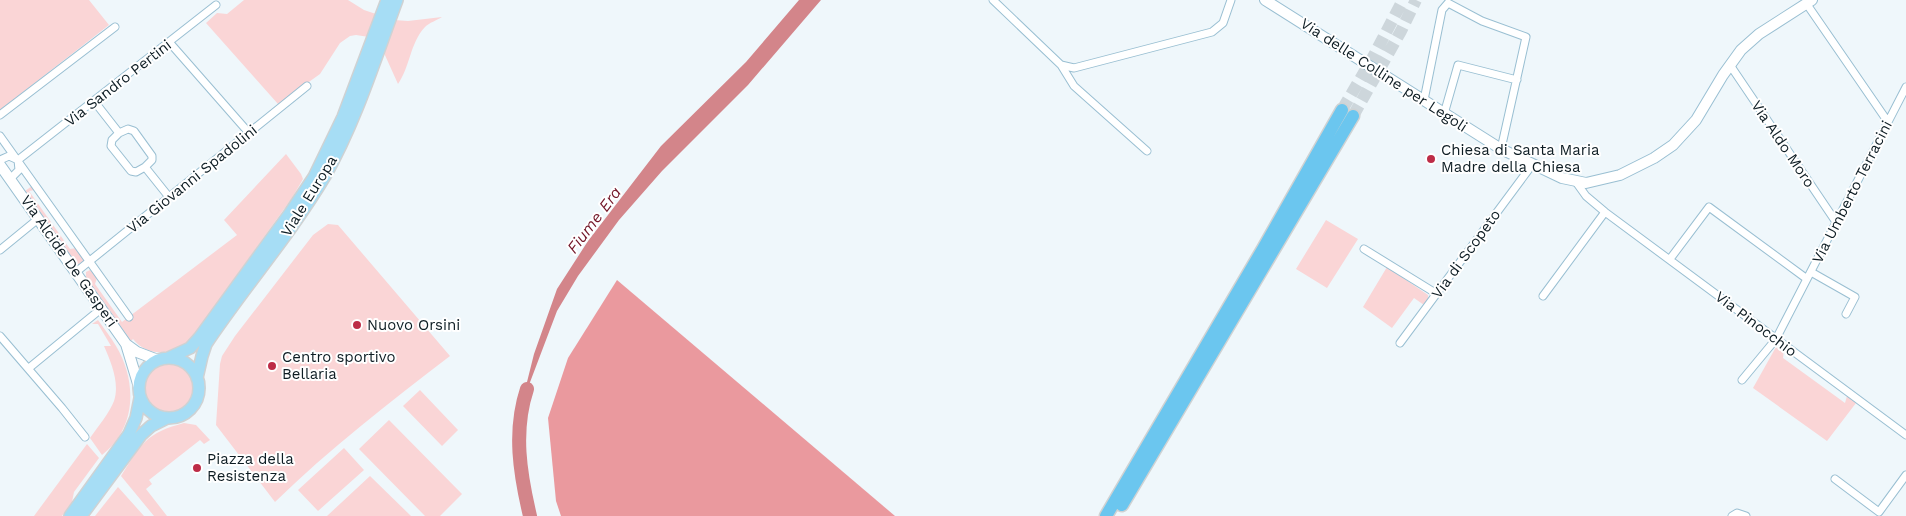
<svg xmlns="http://www.w3.org/2000/svg" width="1906" height="516" font-family="'Work Sans',sans-serif">
  <style>
    .green { fill: #fad5d6 }
    .forest { fill: #ea999e }
    .water { fill: #d3858a }
    .lines { fill: none; stroke-linecap: round; stroke-linejoin: round }
    .river { stroke: #d3858a; stroke-width: 14 }
    .highway-tunnel { stroke: #cdd6db; stroke-width: 12; stroke-dasharray: 12 6; stroke-linecap: butt }
    .street-casing { stroke: #99bfd2; stroke-width: 9 }
    .secondary-casing { stroke: #99bfd2; stroke-width: 12 }
    .primary-casing { stroke: #cfd2d3; stroke-width: 14 }
    .highway-casing { stroke: #cfd2d3; stroke-width: 15 }
    .street { stroke: #fff; stroke-width: 7 }
    .secondary { stroke: #fff; stroke-width: 10 }
    .primary { stroke: #a6ddf5; stroke-width: 11 }
    .highway { stroke: #6bc6ef; stroke-width: 12 }
    .poi-dot { fill: #bd2c47; stroke: #fff; stroke-width: 2 }
    .labels { text-anchor: middle; dominant-baseline: central; stroke-width: 4; stroke-linejoin: round; paint-order: stroke }
    .street-label { font-size: 15px; fill: #0d1c23; stroke: #fff }
    .poi-label { font-size: 15px; fill: #0d1c23; stroke: #fff; text-anchor: start }
    .water-label { font-size: 16px; font-style: italic; fill: #731628; stroke: #fff }
  </style>
  <rect width="100%" height="100%" fill="#eff7fb"/>
  <!-- green -->
  <path class="green" d="M0 0H89L109 25 0 110Z
    M244 0H348L364 10 394 20 408 21 442 17C437 20 429 23 425 27 410 43 410 67 398 84L384 53 369 37 356 35 350 36 340 43 320 74 278 104 206 23 217 13 227 14Z
    M286 154 301 174 303 179 292 198 194 335C178 354 150 360 133 339L131 341 86 277V272L90 270 97 278 95 284 122 322 237 235 224 220Z
    M32 186 35 190 29 191 70 249 77 248 85 260 77 265 25 191Z
    M1326 220 1358 239 1327 288 1296 269Z
    M328 224 338 225 450 356C390 402 329 449 275 502L216 425 220 364 222 356 235 336 313 235Z
    M1387 267 1428 295V299L1424 305 1414 298 1392 328 1363 307Z
    M98 320C104 329 111 337 116 346 137 381 137 428 102 455L90 438C97 428 110 412 114 401 120 383 111 362 104 346H111L98 324H92Z
    M1776 347 1784 350 1783 358 1845 403 1847 396 1856 403 1827 441 1753 388Z
    M143 388a25 25 0 1 1 50 0a25 25 0 1 1-50 0Z
    M420 390 458 430 442 446 403 406Z
    M389 420 462 494 440 516H425L359 449Z
    M184 423 196 425 210 440 204 444 200 440 149 480 152 484 146 489 167 516H154L121 476C141 444 146 433 184 423Z
    M87 444 99 458 74 492 72 502 62 516H34Z
    M344 448 364 470 318 511 298 490Z
    M370 476 411 516H327Z
    M118 487 144 516H95Z"/>
  <!-- forest -->
  <path class="forest" d="M617 280 895 516H561L556 501 548 418 568 358Z"/>
  <!-- water -->
  <path class="water" d="M799 0H821L748 85 662 171 619 220 578 276 557 311 521 406 534 354 557 289 588 241 661 146 746 62Z"/>
  <g class="lines">
    <!-- river -->
    <path class="river" d="M527 389C513 431 520 474 530 516"/>
    <!-- highway-tunnel -->
    <path class="highway-tunnel" d="M1342 110 1372 59 1403 0
      M1353 116 1401 31 1416 0"/>
    <!-- street casing -->
    <g class="street-casing">
      <path id="street" d="M993 0 1061 65 1074 68 1212 32 1223 23 1231 0
        M1806 3 1888 122
        M170 43 249 133
        M1061 65 1074 86 1147 151
        M1730 65 1836 222
        M1424 100 1442 10 1448 3 1482 21 1526 37 1501 149
        M94 101 119 133 112 140 111 146 131 171 136 172 145 167 169 197
        M1444 114 1458 65 1517 80
        M0 115 115 27
        M119 133 128 129 134 131 152 156V160L145 167
        M0 136 129 317
        M0 160 9 156 18 160 19 170 10 179
        M18 160 216 5
        M1576 182 1586 196 1605 212 1906 435
        M1364 249 1437 294
        M0 250 38 219
        M1670 259 1709 207 1807 279
        M76 272 307 86
        M1811 272 1855 297 1846 314
        M1543 296 1605 212
        M0 336 62 408 85 437
        M1400 343 1532 165
        M29 368 102 308
        M1742 380 1776 339 1906 87
        M1835 479 1879 512 1906 475
        M1732 516 1737 513 1746 516"/>
    </g>
    <!-- secondary casing -->
    <g class="secondary-casing">
      <path id="secondary" d="M1265 0 1501 149 1562 178 1586 183 1620 175 1654 158 1673 145 1696 120 1723 75 1741 50 1759 34 1812 0
        M0 165 126 344 139 387
        M126 344 137 352 158 360"/>
    </g>
    <!-- primary casing -->
    <g class="primary-casing">
      <path id="primary" d="M168 358 190 348 199 338 290 213 314 177 343 117 387 0
        M139 388a30 30 0 1 1 60 0a30 30 0 1 1-60 0Z
        M197 378 202 356 206 344C244 287 290 235 325 176 356 121 375 59 397 0
        M70 516 129 434 136 418 140 398
        M81 516 141 435 151 426 167 418"/>
    </g>
    <!-- highway casing -->
    <g class="highway-casing">
      <path id="highway" d="M1122 505 1353 116
        M1106 516 1263 249 1342 110"/>
    </g>
    <!-- street -->
    <use href="#street" class="street"/>
    <!-- secondary -->
    <use href="#secondary" class="secondary"/>
    <!-- primary -->
    <use href="#primary" class="primary"/>
    <!-- highway -->
    <use href="#highway" class="highway"/>
  </g>
  <!-- markers -->
  <g class="poi-dot">
    <circle cx="1431" cy="159" r="5"/>
    <circle cx="357" cy="325" r="5"/>
    <circle cx="272" cy="366" r="5"/>
    <circle cx="197" cy="468" r="5"/>
  </g>
  <g class="labels">
    <!-- street labels -->
    <g class="street-label">
      <text transform="translate(1384 75) rotate(33)">Via delle Colline per Legoli</text>
      <text transform="translate(118 83) rotate(-38)">Via Sandro Pertini</text>
      <text transform="translate(1783 144) rotate(56)">Via Aldo Moro</text>
      <text transform="translate(192 179) rotate(-39)">Via Giovanni Spadolini</text>
      <text transform="translate(1852 192) rotate(-63)">Via Umberto Terracini</text>
      <text transform="translate(309 196) rotate(-58)">Viale Europa</text>
      <text transform="translate(1466 254) rotate(-54)">Via di Scopeto</text>
      <text transform="translate(69 261) rotate(55)">Via Alcide De Gasperi</text>
      <text transform="translate(1756 324) rotate(37)">Via Pinocchio</text>
    </g>
    <!-- poi labels -->
    <g class="poi-label">
      <text x="1441" y="150">Chiesa di Santa Maria<tspan x="1441" dy="17">Madre della Chiesa</tspan></text>
      <text x="367" y="325">Nuovo Orsini</text>
      <text x="282" y="357">Centro sportivo<tspan x="282" dy="17">Bellaria</tspan></text>
      <text x="207" y="459">Piazza della<tspan x="207" dy="17">Resistenza</tspan></text>
    </g>
    <!-- water labels -->
    <g class="water-label">
      <text transform="translate(594 220) rotate(-53)">Fiume Era</text>
    </g>
  </g>
</svg>
